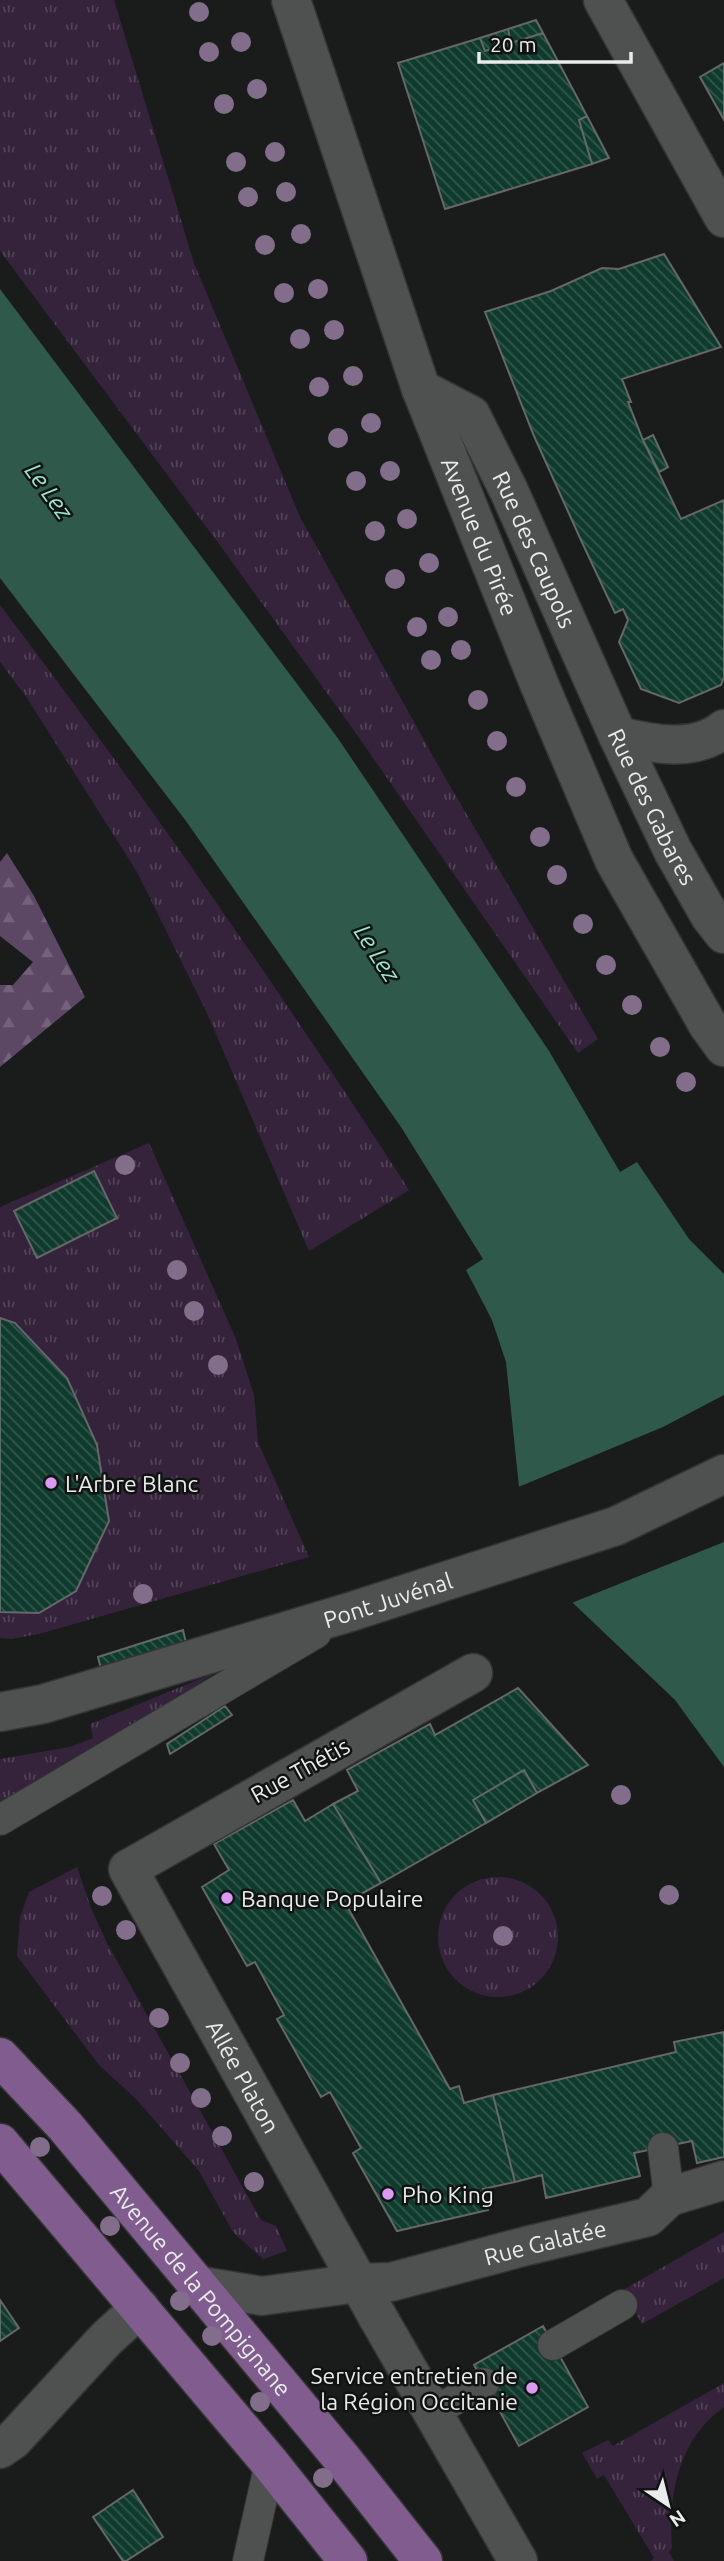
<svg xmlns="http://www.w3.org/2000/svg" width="724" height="2561" font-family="Ubuntu,sans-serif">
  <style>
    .grass { fill: url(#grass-tufts) }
    .forest { fill: url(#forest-firs) }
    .water { fill: #2f5a4b }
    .pier { fill: #191c1b }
    .building { fill: url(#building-back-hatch); stroke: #656867; stroke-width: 2 }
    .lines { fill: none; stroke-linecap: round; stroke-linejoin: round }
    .lane-casing { stroke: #333534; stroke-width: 32 }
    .street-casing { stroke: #333534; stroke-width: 41 }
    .secondary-casing { stroke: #333534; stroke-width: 41 }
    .primary-casing { stroke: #333534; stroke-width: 41 }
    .lane { stroke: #4e5150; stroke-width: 30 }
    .street { stroke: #4e5150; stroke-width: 38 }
    .secondary { stroke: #4e5150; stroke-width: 38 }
    .primary { stroke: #805d8e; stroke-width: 38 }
    .tree { fill: #826e8b }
    .poi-dot { fill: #dc99f4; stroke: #101312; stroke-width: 2.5 }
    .labels { text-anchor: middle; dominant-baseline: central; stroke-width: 5; stroke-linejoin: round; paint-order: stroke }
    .street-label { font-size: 23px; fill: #eaeceb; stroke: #101312 }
    .poi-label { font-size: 23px; fill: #eaeceb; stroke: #101312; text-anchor: start }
    .water-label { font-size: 24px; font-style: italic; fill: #9ce7cb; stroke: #101312 }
  </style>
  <defs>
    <pattern id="grass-tufts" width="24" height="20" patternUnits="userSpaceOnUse" patternTransform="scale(1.75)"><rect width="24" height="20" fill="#34233a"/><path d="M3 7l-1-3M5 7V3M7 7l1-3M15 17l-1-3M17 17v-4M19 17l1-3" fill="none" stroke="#524357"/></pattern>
    <pattern id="forest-firs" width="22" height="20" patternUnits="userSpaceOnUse" patternTransform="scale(1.75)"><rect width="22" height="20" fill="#5c4764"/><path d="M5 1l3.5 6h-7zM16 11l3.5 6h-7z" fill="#74627a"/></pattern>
    <pattern id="building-back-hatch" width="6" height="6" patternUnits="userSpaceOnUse" patternTransform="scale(1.75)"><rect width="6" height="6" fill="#0f3b2e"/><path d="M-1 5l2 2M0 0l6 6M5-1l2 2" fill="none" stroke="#32584c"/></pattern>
  </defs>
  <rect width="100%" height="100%" fill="#191c1b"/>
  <!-- grass -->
  <path class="grass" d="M0 0H114L194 263 300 517 439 767 598 1039 578 1053 353 729 222 548 0 251Z
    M0 605C144 795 280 990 409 1190L309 1251 206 1011 137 872 27 698 0 662Z
    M149 1143 236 1339 254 1395 258 1442 309 1557 39 1634 11 1639 0 1638V1207Z
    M217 1672 0 1811V1759L70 1747 93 1738 90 1724Z
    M77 1867 91 1908 107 1943 261 2220 276 2226 287 2251 263 2259 233 2232 199 2171 136 2099 99 2065 17 1956 20 1917 29 1892Z
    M438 1937a60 60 0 1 1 120 0a60 60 0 1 1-120 0Z
    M724 2232V2278L642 2324 623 2290Z
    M724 2383V2407C678 2439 668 2496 672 2548L669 2552 674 2561H651L654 2558 604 2475 597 2479 582 2453 608 2440 613 2446Z"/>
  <!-- forest -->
  <path class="forest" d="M7 853 34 896 85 997 0 1067V985H13L33 962 0 936V862Z"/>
  <!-- water -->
  <path class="water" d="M0 289 337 737 549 1051 620 1172 637 1162 689 1239 724 1274V1767L675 1700 573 1603 542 1562 519 1487 506 1362 492 1320 466 1270 483 1259 401 1127 186 821 0 578Z"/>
  <!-- pier -->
  <path class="pier" d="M724 1395V1542L569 1604 539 1564 516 1488 663 1427Z"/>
  <!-- building -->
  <path class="building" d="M536 20 543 33 511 43 508 29Z
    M508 29 511 43 485 51 480 38Z
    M543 33 587 116 579 120 592 164 445 209 398 63 480 38 485 51Z
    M724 63V120L700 77Z
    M587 116 609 158 592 164 579 120Z
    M664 254 721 347 622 379 631 402H628L643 440 681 519 724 500V677L721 685 679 703 641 689 619 642 628 620 623 609 615 613 580 538 534 436 485 312 551 291 602 268 619 269Z
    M653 435 668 467 659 472 643 440Z
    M94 1171 117 1218 37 1258 14 1211Z
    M0 1318 15 1323 67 1378 97 1445 109 1521 76 1591 39 1613 0 1612Z
    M183 1630 186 1643 101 1669 98 1657Z
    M518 1688 588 1765 537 1793 524 1770 473 1800 486 1823 381 1883 333 1804 358 1791 347 1770 430 1724 435 1735Z
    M225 1706 232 1715 170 1754 167 1744Z
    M524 1770 537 1793 486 1823 473 1800Z
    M293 1800 305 1821 333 1804 381 1883 352 1899 354 1904 348 1908 450 2089 459 2086 464 2103 493 2095 515 2182 483 2189 488 2210 397 2231 353 2153 361 2148 330 2092 321 2097 277 2019 284 2015 255 1962 247 1966 202 1887 229 1870 214 1844Z
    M724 2032V2157L697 2163 692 2141 634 2153 640 2176 546 2198 542 2175 515 2182 493 2095 676 2052 674 2042Z
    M0 2300 19 2328 0 2341Z
    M543 2326 588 2407 519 2446 474 2365Z
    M133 2490 163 2537 126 2561H123L93 2517Z"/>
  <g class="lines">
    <!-- lane casing -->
    <g class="lane-casing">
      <path id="lane" d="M0 1820 316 1633
        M663 2148 669 2197
        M553 2345 622 2305
        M432 2413 484 2383
        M248 2561 270 2463"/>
    </g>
    <!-- street casing -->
    <g class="street-casing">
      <g id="street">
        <path d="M603 0 724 218"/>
        <path id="s1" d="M421 389 471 415 509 491 618 736 673 851 710 916 724 934"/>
        <path d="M618 736C653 744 694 753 724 729"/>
        <path id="s2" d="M473 1673 128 1869 376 2314 518 2561"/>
        <path id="s3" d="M195 2285 262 2296 358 2283 391 2282 526 2246 648 2217 669 2197 724 2180"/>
        <path d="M0 2449 13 2440 106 2339 140 2308"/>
      </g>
    </g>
    <!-- secondary casing -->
    <g class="secondary-casing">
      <g id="secondary">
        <path id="s4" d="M291 0 421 389 540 686 614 860 708 1025 724 1047"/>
        <path id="s5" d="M0 1712 43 1704 350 1612 616 1526 724 1474"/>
      </g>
    </g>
    <!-- primary casing -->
    <g class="primary-casing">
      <g id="primary">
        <path id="s6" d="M0 2057 65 2126 344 2461 423 2561"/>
        <path d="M0 2143 270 2463 348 2561"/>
      </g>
    </g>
    <!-- lane -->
    <use href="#lane" class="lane"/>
    <!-- street -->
    <use href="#street" class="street"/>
    <!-- secondary -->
    <use href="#secondary" class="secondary"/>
    <!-- primary -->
    <use href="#primary" class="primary"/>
  </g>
  <!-- trees -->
  <g class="tree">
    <circle cx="199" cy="12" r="10"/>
    <circle cx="241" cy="42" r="10"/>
    <circle cx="209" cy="52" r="10"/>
    <circle cx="257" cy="89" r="10"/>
    <circle cx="224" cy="104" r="10"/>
    <circle cx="275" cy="152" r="10"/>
    <circle cx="236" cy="162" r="10"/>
    <circle cx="286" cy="192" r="10"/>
    <circle cx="248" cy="197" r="10"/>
    <circle cx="301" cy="234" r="10"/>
    <circle cx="265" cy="245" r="10"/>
    <circle cx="318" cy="289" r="10"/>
    <circle cx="284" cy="293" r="10"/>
    <circle cx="334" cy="330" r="10"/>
    <circle cx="300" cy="339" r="10"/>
    <circle cx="353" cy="376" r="10"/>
    <circle cx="319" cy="387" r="10"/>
    <circle cx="371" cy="423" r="10"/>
    <circle cx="338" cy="438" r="10"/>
    <circle cx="390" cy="471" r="10"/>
    <circle cx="356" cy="481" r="10"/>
    <circle cx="407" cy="519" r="10"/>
    <circle cx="375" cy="531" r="10"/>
    <circle cx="429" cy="563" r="10"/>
    <circle cx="395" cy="579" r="10"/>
    <circle cx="448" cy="617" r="10"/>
    <circle cx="417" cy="627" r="10"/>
    <circle cx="461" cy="650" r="10"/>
    <circle cx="431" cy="660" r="10"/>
    <circle cx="478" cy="700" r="10"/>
    <circle cx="497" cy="741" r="10"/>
    <circle cx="516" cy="787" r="10"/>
    <circle cx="540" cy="837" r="10"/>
    <circle cx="557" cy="875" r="10"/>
    <circle cx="583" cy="924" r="10"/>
    <circle cx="606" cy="965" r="10"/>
    <circle cx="632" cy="1005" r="10"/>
    <circle cx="660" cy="1047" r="10"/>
    <circle cx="686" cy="1082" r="10"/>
    <circle cx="125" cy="1165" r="10"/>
    <circle cx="177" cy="1270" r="10"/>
    <circle cx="194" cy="1311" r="10"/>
    <circle cx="218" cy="1365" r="10"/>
    <circle cx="143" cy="1594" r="10"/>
    <circle cx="621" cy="1795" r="10"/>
    <circle cx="669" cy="1895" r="10"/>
    <circle cx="102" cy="1896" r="10"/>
    <circle cx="126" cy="1930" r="10"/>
    <circle cx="503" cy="1936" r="10"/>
    <circle cx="159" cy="2018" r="10"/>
    <circle cx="180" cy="2063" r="10"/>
    <circle cx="201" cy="2098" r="10"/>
    <circle cx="222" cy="2136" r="10"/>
    <circle cx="40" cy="2147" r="10"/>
    <circle cx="254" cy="2182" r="10"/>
    <circle cx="110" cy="2226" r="10"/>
    <circle cx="180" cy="2301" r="10"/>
    <circle cx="212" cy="2336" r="10"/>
    <circle cx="260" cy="2402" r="10"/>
    <circle cx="323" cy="2478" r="10"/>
  </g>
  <!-- markers -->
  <g class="poi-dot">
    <circle cx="51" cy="1483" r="7"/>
    <circle cx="227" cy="1898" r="7"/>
    <circle cx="388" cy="2194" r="7"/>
    <circle cx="532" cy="2388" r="7"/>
  </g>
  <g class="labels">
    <!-- street labels -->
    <g class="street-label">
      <text stroke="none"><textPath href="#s4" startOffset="569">Avenue du Pirée</textPath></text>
      <text stroke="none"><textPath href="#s1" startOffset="205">Rue des Caupols</textPath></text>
      <text stroke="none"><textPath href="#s1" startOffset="488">Rue des Gabares</textPath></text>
      <text stroke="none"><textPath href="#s5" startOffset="404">Pont Juvénal</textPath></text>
      <text transform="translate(300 1770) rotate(-29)">Rue Thétis</text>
      <text stroke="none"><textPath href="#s2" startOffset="634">Allée Platon</textPath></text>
      <text stroke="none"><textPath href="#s3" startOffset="357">Rue Galatée</textPath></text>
      <text stroke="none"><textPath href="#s6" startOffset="308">Avenue de la Pompignane</textPath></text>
    </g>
    <!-- poi labels -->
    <g class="poi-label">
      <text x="65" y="1483">L'Arbre Blanc</text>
      <text x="241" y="1898">Banque Populaire</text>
      <text x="402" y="2194">Pho King</text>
      <text x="518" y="2375" text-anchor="end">Service entretien de<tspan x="518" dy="26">la Région Occitanie</tspan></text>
    </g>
    <!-- water labels -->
    <g class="water-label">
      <text transform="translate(49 491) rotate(54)">Le Lez</text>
      <text transform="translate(377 953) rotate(57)">Le Lez</text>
    </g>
  </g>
  <!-- north arrow -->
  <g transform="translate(668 2505) rotate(145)" stroke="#101312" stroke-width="5" paint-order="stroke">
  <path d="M0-5L12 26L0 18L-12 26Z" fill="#eaeceb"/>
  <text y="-10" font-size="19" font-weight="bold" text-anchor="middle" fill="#eaeceb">N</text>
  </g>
  <!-- scale -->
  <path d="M479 52v10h152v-10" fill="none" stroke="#eaeceb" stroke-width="3.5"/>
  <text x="490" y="52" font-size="21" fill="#eaeceb" stroke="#101312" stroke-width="5" paint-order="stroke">20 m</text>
</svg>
